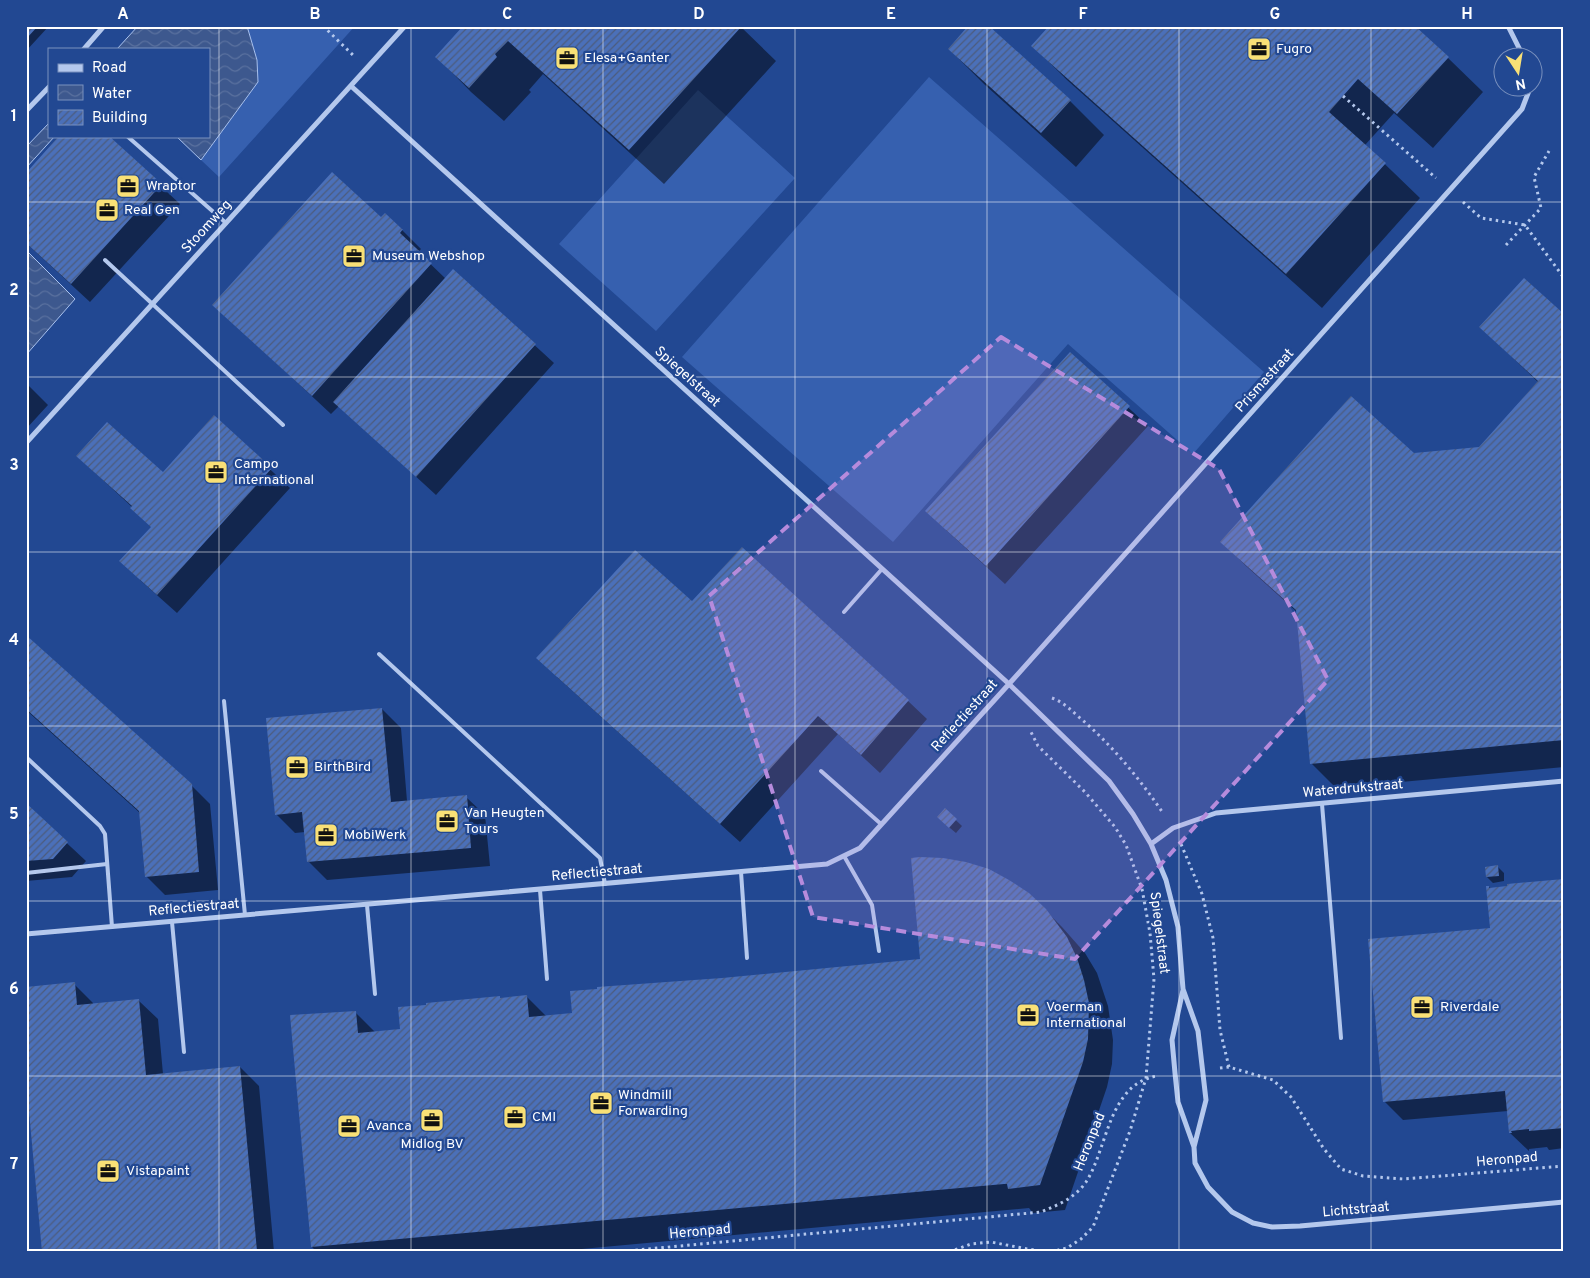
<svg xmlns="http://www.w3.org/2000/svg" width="1590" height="1278" font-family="Overpass,sans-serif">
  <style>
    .grass { fill: #3660af }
    .water { fill: url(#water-waves); stroke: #a8c1ee }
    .shadow { fill: #0007 }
    .building { fill: url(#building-hatch) }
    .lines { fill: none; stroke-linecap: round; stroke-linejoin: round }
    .path { stroke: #b4c8ed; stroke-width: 3; stroke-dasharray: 2.5 4; stroke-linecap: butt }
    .lane { stroke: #b4c8ed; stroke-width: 4 }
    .street { stroke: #b4c8ed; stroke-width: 5 }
    .marked { fill: #b68bdc; fill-opacity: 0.2; stroke: #b68bdc; stroke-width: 4; stroke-dasharray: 10 6; stroke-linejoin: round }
    .grid { fill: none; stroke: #fff; stroke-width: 1; stroke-opacity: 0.55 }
    .labels { text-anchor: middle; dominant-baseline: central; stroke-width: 4.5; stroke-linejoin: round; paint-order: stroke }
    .poi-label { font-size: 14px; fill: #fff; stroke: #224892; text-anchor: start }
    .street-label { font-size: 14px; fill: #fff; stroke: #224892 }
    .neatline { fill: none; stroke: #fff; stroke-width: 2 }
    .grid-label { font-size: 16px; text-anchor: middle; font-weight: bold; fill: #fff }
  </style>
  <defs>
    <pattern id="water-waves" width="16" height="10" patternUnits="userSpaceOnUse" patternTransform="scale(1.25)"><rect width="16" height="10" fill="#3d588e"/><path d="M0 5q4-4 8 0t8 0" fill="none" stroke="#5a719f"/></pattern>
    <pattern id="building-hatch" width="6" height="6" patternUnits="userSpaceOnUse" patternTransform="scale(1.25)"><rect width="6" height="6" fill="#4b70b9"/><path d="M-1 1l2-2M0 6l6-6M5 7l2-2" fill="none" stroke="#4c5c7d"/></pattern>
  </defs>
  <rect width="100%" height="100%" fill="#224892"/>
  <!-- grass -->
  <path class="grass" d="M247 26H355L219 177 201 160 258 82 257 60Z
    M929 77 1264 372 1193 454 1068 344 893 542 682 357Z
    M698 90 795 178 656 331 559 244Z"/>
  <!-- water -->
  <path class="water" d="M138 26H247L257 60 258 82 201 160 176 136H209V49H117Z
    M49 123V136H55L26 168V147Z
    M26 250 75 299 26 355Z"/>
  <!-- shadow -->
  <path class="shadow" d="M26 26H49L26 51Z
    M465 26H740L776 61 664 184 543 74 529 90 531 92 504 121 471 92 437 57Z
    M1033 46 1448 58 1483 92 1433 148 1394 113 1365 145 1420 198 1322 308 1067 80Z
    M949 49 1070 101 1104 135 1076 167 984 84Z
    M107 136 180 204 90 302 26 243Z
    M381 218 402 230 421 249 418 252 446 279 453 270 554 363 436 495 339 406 331 414 214 305Z
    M1564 316V767L1336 788 1311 763 1297 612 1246 566 1222 542 1414 454 1479 448 1539 383 1481 327Z
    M1070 353 1148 426 1005 584 946 530Z
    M26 383 48 405 26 429Z
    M214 417 290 488 177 613 140 580 152 527 132 507 77 456 163 474Z
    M692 603 908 701 927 719 880 773 838 734 740 842 557 677Z
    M26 637 191 785 210 804 218 890 165 895 146 876 140 813 26 710Z
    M382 709 401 728 407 801 466 797 485 815 490 866 327 880 308 861 305 832 295 833 276 814Z
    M26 805 86 861 72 877 26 881Z
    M945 810 962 826 956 833 944 823Z
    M1498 867 1504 873V881L1493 883 1487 877Z
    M1564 880V1148L1549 1150 1547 1147 1529 1149V1151L1510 1133 1508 1111 1403 1120 1385 1102 1492 929 1489 887 1491 889Z
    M1037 902 1062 927 1085 953 1097 973 1108 1006 1113 1040 1112 1064 1107 1087 1065 1210 1033 1213 1029 1208 549 1252H317L312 1247 355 1012 375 1032 402 1030 500 999 527 997 547 1017 573 1014 723 979 922 960Z
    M74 984 93 1003V1005L139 1001 158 1019 163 1074 240 1067 259 1086 274 1252H43Z"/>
  <!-- building -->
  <path class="building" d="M26 26H38L26 39Z
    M463 26H742L629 150 508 41 495 54 497 57 469 88 435 57Z
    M968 26H989L1071 100 1041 133 948 49Z
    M1049 26H1415L1449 57 1397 114 1358 79 1329 112 1386 163 1286 274 1031 46Z
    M59 136H109L162 184 71 284 26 243V173Z
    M332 172 381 217 385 213 402 229H403L400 233 432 263 312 396 212 305Z
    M453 269 536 344 416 477 333 402Z
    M1524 278 1564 314V740L1310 764 1296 610 1220 542 1351 396 1414 453 1479 447 1538 381 1479 327Z
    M1070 352 1130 406 986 566 925 511Z
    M214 415 272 468 157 595 119 561 151 527 130 508 132 506 76 456 107 422 163 472Z
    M742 547 909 700 861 755 818 716 720 824 536 658 635 550 692 601Z
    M26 635 192 784 199 872 145 877 139 811 26 709Z
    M382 708 391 802 467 795 471 848 307 862 302 812 275 815 266 718Z
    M26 803 68 842 53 859 26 861Z
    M945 808 957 819 949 828 937 817Z
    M920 857 943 858 966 862 989 869 1009 880 1029 893 1046 909 1067 937 1077 958 1084 980 1089 1003 1088 1039 1083 1062 1040 1185 1008 1189 1007 1184H1004L311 1247 290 1015 356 1011 358 1033 400 1029 398 1007 426 1005V1003L500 996V998L527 995 529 1017 572 1013 570 991 597 989V987L722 978 920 959 911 858Z
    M1498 865 1499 876 1486 877 1485 867Z
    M1564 879V1128L1529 1131V1129L1511 1131 1512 1133H1509L1505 1091 1383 1102 1368 939 1490 928 1486 886H1489V888L1507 886V884Z
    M75 982 77 1005 139 999 146 1075 240 1066 257 1251 42 1252 26 1079V987Z"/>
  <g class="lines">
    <!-- path -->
    <path class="path" d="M323 26 355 57
      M1343 96 1436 178
      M1463 202 1481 218 1525 225 1564 278
      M1506 245 1541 208 1534 177 1549 151
      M1052 698C1063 702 1071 710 1080 718 1112 745 1139 778 1163 813
      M1181 844 1202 894 1213 938 1220 1030 1229 1067
      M1220 1068 1229 1067 1273 1080 1291 1097 1324 1149 1341 1169 1363 1176 1404 1179 1564 1166
      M616 1252 1041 1212C1058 1205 1075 1198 1086 1182 1108 1148 1108 1084 1157 1076
      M949 1252 971 1244 991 1242 1027 1249 1050 1252 1067 1248 1081 1239 1093 1227 1130 1131 1146 1078 1154 979 1150 933 1142 889 1126 845 1115 827 1085 792 1038 746 1031 732"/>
    <!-- lane -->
    <path class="lane" d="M127 136 226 223
      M105 260 283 425
      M844 612 882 569
      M379 654 600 858 605 884
      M224 701 245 915
      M26 757 100 826 105 834 112 927
      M821 771 881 824
      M1322 804 1341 1038
      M844 856 872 905 879 951
      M741 872 747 958
      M26 873 107 864
      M540 890 547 979
      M367 905 375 994
      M172 922 184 1052"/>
    <!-- street -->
    <path class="street" d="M1508 26 1524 58
      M84 49 104 26
      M351 86 1009 684 1109 781 1133 814 1151 844 1166 880 1178 927 1183 989 1198 1031 1206 1100 1194 1147
      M26 111 49 87
      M26 443 405 26
      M1151 844 1173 828 1216 813 1564 781
      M26 934 827 864 860 848 1009 684 1522 109 1530 88
      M1183 990 1172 1040 1175 1073 1178 1102 1194 1147 1195 1163 1208 1187 1232 1212 1253 1223 1272 1227 1300 1226 1564 1202"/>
  </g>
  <!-- marked area -->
  <path class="marked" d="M1001 337 1219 469 1328 680 1075 959 813 917 709 596Z"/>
  <!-- grid -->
  <path class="grid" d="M219 26V1252M411 26V1252M603 26V1252M795 26V1252M987 26V1252M1179 26V1252M1371 26V1252M26 202H1564M26 377H1564M26 552H1564M26 726H1564M26 901H1564M26 1076H1564"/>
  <!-- icons -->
  <defs>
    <g id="office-square" transform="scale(1.25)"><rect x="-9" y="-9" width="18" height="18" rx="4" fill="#f9e076" stroke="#224892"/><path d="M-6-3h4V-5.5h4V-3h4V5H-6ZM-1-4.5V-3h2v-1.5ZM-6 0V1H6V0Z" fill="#111"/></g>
  </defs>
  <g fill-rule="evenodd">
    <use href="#office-square" x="1259" y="49"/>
    <use href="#office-square" x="567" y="58"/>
    <use href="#office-square" x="128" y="186"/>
    <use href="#office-square" x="107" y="210"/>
    <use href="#office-square" x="354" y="256"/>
    <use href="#office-square" x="216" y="472"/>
    <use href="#office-square" x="297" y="767"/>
    <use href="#office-square" x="447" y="821"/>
    <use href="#office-square" x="326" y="835"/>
    <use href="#office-square" x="1422" y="1007"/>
    <use href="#office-square" x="1028" y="1015"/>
    <use href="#office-square" x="601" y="1103"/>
    <use href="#office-square" x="515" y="1117"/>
    <use href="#office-square" x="432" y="1120"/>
    <use href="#office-square" x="349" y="1126"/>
    <use href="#office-square" x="108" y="1171"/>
  </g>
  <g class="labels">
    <!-- poi labels -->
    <g class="poi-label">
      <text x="1276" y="49">Fugro</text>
      <text x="584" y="58">Elesa+Ganter</text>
      <text x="146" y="186">Wraptor</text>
      <text x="124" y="210">Real Gen</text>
      <text x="372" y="256">Museum Webshop</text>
      <text x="234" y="464">Campo<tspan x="234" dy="16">International</tspan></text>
      <text x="314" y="767">BirthBird</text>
      <text x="464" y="813">Van Heugten<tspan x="464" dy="16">Tours</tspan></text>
      <text x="344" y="835">MobiWerk</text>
      <text x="1046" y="1007">Voerman<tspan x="1046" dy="16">International</tspan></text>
      <text x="1440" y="1007">Riverdale</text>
      <text x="618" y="1095">Windmill<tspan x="618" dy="16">Forwarding</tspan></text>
      <text x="532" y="1117">CMI</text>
      <text x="366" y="1126">Avanca</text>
      <text x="432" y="1144" text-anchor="middle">Midlog BV</text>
      <text x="126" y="1171">Vistapaint</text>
    </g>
    <!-- street labels -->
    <g class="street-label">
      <text transform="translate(207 227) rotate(-48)">Stoomweg</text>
      <text transform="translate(687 377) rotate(42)">Spiegelstraat</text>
      <text transform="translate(1265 381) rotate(-48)">Prismastraat</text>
      <text transform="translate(965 716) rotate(-48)">Reflectiestraat</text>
      <text transform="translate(1353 789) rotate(-5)">Waterdrukstraat</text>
      <text transform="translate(597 873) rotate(-5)">Reflectiestraat</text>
      <text transform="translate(194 908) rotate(-5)">Reflectiestraat</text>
      <text transform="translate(1159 933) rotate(83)">Spiegelstraat</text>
      <text transform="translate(1090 1142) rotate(-68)">Heronpad</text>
      <text transform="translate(1507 1160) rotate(-5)">Heronpad</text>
      <text transform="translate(1356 1210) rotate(-5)">Lichtstraat</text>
      <text transform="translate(700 1232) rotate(-5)">Heronpad</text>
    </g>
  </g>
  <!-- border -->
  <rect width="1590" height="1278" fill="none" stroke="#224892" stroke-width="55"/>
  <!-- legend -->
  <rect x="48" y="48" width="162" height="90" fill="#224892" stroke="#7a91be"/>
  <rect x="58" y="64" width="25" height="8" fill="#b4c8ed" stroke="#7a91be"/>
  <text x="92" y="72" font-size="15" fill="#ffffff">Road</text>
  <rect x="58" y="85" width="25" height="15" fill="url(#water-waves)" stroke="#7a91be"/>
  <text x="92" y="98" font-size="15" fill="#ffffff">Water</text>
  <rect x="58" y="110" width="25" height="15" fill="url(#building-hatch)" stroke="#7a91be"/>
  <text x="92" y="122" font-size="15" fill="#ffffff">Building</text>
  <!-- north arrow -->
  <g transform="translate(1518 72) rotate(168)"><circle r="24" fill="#224892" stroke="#7a91be"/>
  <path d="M0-4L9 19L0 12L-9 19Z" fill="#f9e076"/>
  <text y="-8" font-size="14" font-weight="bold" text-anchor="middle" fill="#ffffff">N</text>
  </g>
  <rect x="28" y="28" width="1534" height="1222" class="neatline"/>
  <g class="grid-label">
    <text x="123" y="19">A</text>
    <text x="315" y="19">B</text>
    <text x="507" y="19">C</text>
    <text x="699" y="19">D</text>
    <text x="891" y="19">E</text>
    <text x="1083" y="19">F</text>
    <text x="1275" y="19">G</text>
    <text x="1467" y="19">H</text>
    <text x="14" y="121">1</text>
    <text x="14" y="295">2</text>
    <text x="14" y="470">3</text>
    <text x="14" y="645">4</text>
    <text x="14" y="819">5</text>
    <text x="14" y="994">6</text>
    <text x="14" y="1169">7</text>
  </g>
</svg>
